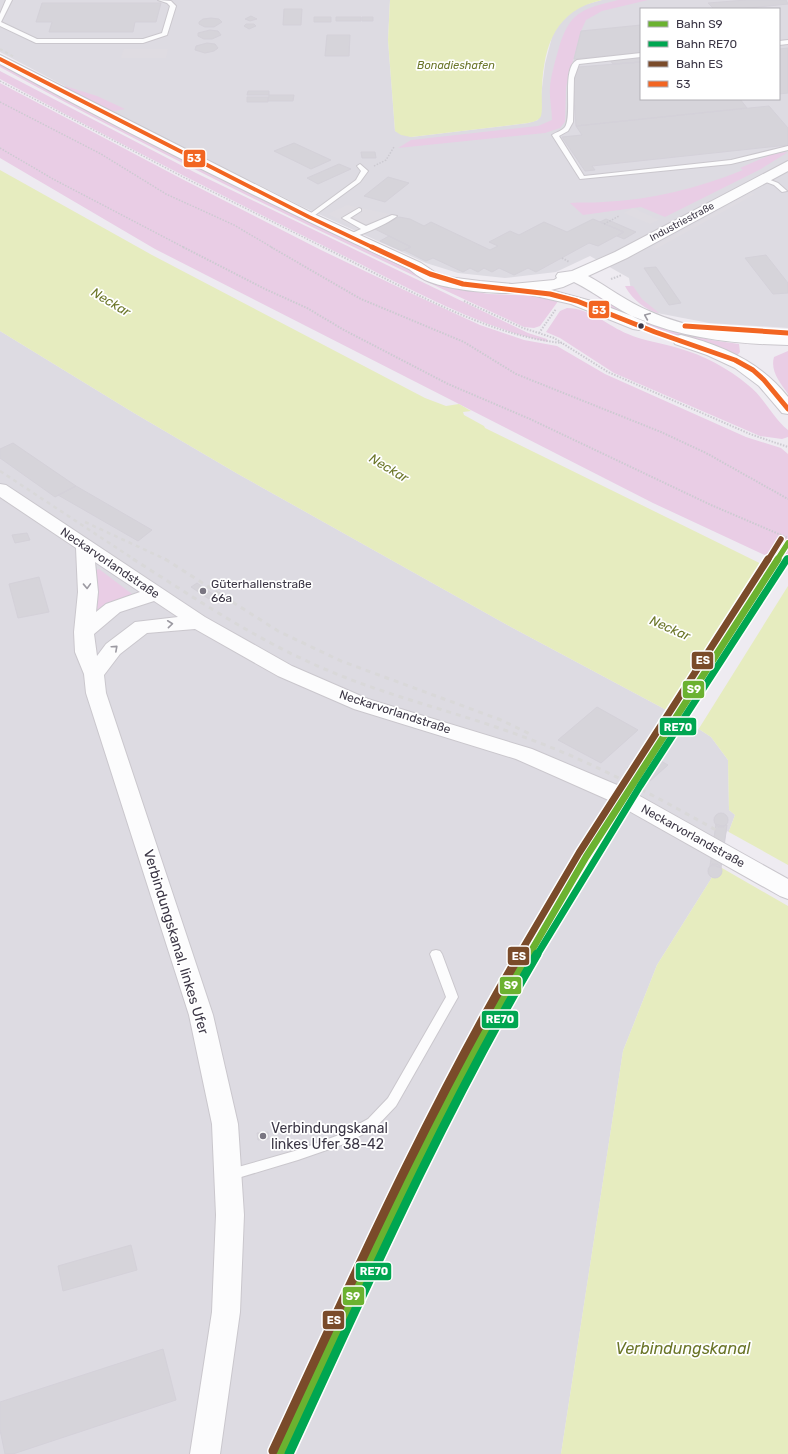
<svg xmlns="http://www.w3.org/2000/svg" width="788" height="1454" font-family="Rubik,sans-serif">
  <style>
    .industrial { fill: #dddbe2; fill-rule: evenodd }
    .green { fill: #e9cde5 }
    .parking { fill: #dfdce2 }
    .water { fill: #e6ecbf }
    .pier { fill: #eeebf1 }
    .building { fill: #d6d4da; stroke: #d4d1d9 }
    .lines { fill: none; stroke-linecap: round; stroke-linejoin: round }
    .service-casing { stroke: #cac7cd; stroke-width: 2 }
    .minor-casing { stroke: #cac7cd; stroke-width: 2 }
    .tertiary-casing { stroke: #cac7cd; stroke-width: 2 }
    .path-far1 { stroke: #cccad1; stroke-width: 1.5; stroke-dasharray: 1.5 1.5; stroke-linecap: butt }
    .path { stroke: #cccad1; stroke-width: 2; stroke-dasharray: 1.5 1.5; stroke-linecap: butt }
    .service { fill: #fcfcfd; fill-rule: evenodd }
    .minor { fill: #fcfcfd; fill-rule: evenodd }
    .tertiary { fill: #fcfcfd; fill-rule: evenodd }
    .rail-far2 { stroke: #d9d8d9; stroke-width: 2; stroke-dasharray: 3 3; stroke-linecap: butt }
    .rail-far1 { stroke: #d9d8d9; stroke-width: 2.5; stroke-dasharray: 4 4; stroke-linecap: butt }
    .rail { stroke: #d9d8d9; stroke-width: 3; stroke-dasharray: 5 5; stroke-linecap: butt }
    .bus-1-far1-casing { stroke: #fff; stroke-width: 6 }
    .bus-1-casing { stroke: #fff; stroke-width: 8 }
    .bus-1-far1 { stroke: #f26522; stroke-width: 4 }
    .bus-1 { stroke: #f26522; stroke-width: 5 }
    .rail-1-far2-casing { stroke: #fff; stroke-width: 8 }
    .rail-1-far1-casing { stroke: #fff; stroke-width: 10 }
    .rail-1-casing { stroke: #fff; stroke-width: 12 }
    .rail-2-far2-casing { stroke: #fff; stroke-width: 8 }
    .rail-2-far1-casing { stroke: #fff; stroke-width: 10 }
    .rail-2-casing { stroke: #fff; stroke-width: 12 }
    .rail-3-far2-casing { stroke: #fff; stroke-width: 8 }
    .rail-3-far1-casing { stroke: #fff; stroke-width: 10 }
    .rail-3-casing { stroke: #fff; stroke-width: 12 }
    .rail-1-far2 { stroke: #6bb230; stroke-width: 5.5 }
    .rail-1-far1 { stroke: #6bb230; stroke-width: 7 }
    .rail-1 { stroke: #6bb230; stroke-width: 9 }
    .rail-2-far2 { stroke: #00a651; stroke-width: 5.5 }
    .rail-2-far1 { stroke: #00a651; stroke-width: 7 }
    .rail-2 { stroke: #00a651; stroke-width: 9 }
    .rail-3-far2 { stroke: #7a4b2a; stroke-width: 5.5 }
    .rail-3-far1 { stroke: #7a4b2a; stroke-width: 7 }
    .rail-3 { stroke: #7a4b2a; stroke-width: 9 }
    .oneway { stroke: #9c9aa2 }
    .bus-dot { fill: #3c3746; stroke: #fff; stroke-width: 1.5 }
    .poi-dot { fill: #7a7682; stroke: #fff; stroke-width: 1.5 }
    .labels { text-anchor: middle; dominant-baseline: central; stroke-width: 3.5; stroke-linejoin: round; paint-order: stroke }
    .far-street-label { font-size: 10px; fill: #3c3746; stroke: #fff }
    .far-water-label { font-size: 11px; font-style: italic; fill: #6b7629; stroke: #fff }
    .street-label { font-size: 12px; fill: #3c3746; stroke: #fff }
    .poi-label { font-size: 12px; fill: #3c3746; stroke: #fff; text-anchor: start }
    .water-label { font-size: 13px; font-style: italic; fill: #6b7629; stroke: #fff }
    .near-street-label { font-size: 14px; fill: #3c3746; stroke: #fff }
    .near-poi-label { font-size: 14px; fill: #3c3746; stroke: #fff; text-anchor: start }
    .near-water-label { font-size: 16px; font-style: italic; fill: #6b7629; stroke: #fff }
    .line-badge { stroke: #fff; stroke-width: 1.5 }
    .badge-label { font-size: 11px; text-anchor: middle; font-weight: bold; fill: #fff }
  </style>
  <rect width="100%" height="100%" fill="#eeebf1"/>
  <!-- industrial -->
  <path class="industrial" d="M0 0H390L388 40 395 131 411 137 528 123 538 120 545 64 553 33 566 16 580 6 602 0H788V328L709 323 657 313 631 290 629 278 590 256 556 272 505 278 458 273 426 263 301 206 131 121 0 52ZM641 9H779V99H641Z
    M0 331 134 413 238 474 511 627 685 720 711 737 728 760 729 810 735 815 711 879 657 965 623 1051 561 1454H0Z"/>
  <!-- green -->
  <path class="green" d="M618 0H648L602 11 586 20 581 31 566 87 565 122 560 128 545 133 398 148 411 140 538 126 552 120C552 109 549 97 550 87 551 75 555 62 558 51 569 12 581 9 618 0Z
    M0 64 203 170 414 272 451 287 464 290 489 294 542 296 559 300 540 326 534 328 524 327C347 245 171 161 0 67Z
    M0 71 196 173 528 333 547 339 548 342C475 326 407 287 340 254 226 198 112 140 0 79Z
    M0 83 182 179 321 250 417 296 480 325 524 340 557 346 605 374 746 437 781 448 788 454V566L653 503 155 249 0 158Z
    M65 86 97 96 125 109 111 112 65 88Z
    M788 152 761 169 665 217 641 207 583 215 570 203C581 202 592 203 603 202 651 200 699 188 743 170L740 168 772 154Z
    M625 286H633L642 299 659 313C646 311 631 298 625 286Z
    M594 290 645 321 666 329 711 340 739 344 740 352 736 357 639 323 612 308 590 291Z
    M567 308C590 308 608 326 628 334 644 341 662 343 678 348 703 355 728 368 748 385 764 397 772 417 788 430V437L782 439 760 436 614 373 560 338 546 332 560 311Z
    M788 351V394C780 382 770 371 774 357Z
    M99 569 132 594V597L95 615 96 570Z"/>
  <!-- parking -->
  <path class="parking" d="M124 49H168L166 58H121Z
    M751 193 755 194 656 249 652 247Z
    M347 205 389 214 399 217 363 234 354 230 357 228 328 214Z
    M633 208 659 220 650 224 624 213Z"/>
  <!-- water -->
  <path class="water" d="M390 0H602C556 10 544 44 542 88 541 96 543 108 541 116 539 121 532 122 528 123L411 137 401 135 395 131 388 40Z
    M0 170 152 255 425 398 446 406 459 404 471 411 463 412 464 415 484 426 485 428 788 577V1454H561L623 1051 657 965 711 879 735 815 729 810 728 760 711 737 685 720 511 627 238 474 134 413 0 331Z"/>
  <!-- pier -->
  <path class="pier" d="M766 564 788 575V586L698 730 668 713Z
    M727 831 788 865V906L715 864Z"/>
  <!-- building -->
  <path class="building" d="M746 0H786L788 4 739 9H714L708 3Z
    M42 3H161L156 22H135L133 32H49L52 22H36Z
    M284 9H302L301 25H283Z
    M251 16 257 19 250 21 245 19Z
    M314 17H331V22H314Z
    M336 17H361V21H336Z
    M362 17H373V21H362Z
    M211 18 219 19 222 22 214 27H205L199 24V22L203 19Z
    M246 24H254L256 26 249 29 244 26Z
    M641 25V53L574 59 581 31Z
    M210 30 218 31 221 35 212 39H204L198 36V33Z
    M327 35H350L349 56H325Z
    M207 43 215 44 218 48 214 51 205 53 195 50 196 46Z
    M788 48V93L779 94V49Z
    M641 57V62L613 64 610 60Z
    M641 62V99H740L747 108 576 126 573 84 578 67Z
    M248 91H269V95H247Z
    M269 95H294L293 101H268Z
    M247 97H268V102H247Z
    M769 106 788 128V145L592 166 595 170 585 171 562 137 582 135 576 126Z
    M294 143 331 160 311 169 274 151Z
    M361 152H375L376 158H362Z
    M339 164 351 169 318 184 307 178Z
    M388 177 409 183 385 202 364 196Z
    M399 217 410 219 424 226 431 222 490 250 498 246 489 242 510 231 519 235 544 222 567 232 593 219 624 232 598 246 589 243 536 272 528 268 514 275 499 268 492 272 484 268 478 272 470 268 463 272 433 258 426 261 404 250 411 247 375 229Z
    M606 219 636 232 624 239 617 236 624 232 600 222Z
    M389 236 411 247 402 251 380 241Z
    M766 255 788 283V293L773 294 745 258Z
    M656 267 681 303 669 305 644 268Z
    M13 443 76 486 55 497 0 458V449Z
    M76 486 152 530 138 541 58 495Z
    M27 533 30 540 15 543 12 535Z
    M39 577 49 612 18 618 9 584Z
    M197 583 214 595 209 599 191 587Z
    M597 707 638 730 601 763 558 740Z
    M645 752 668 765 650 781 627 768Z
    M714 820a7 7 0 1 1 14 0a7 7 0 1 1-14 0Z
    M716 824 722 826 727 825 721 868 716 866H710Z
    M708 871a7 7 0 1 1 14 0a7 7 0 1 1-14 0Z
    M268 1132 269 1139 258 1140 257 1133Z
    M131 1245 137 1270 63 1291 58 1266Z
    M163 1349 176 1400 13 1454H5L0 1430V1402Z"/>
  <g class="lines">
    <!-- service casing -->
    <g class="service-casing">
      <path id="service" d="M6 0H12L1 22 37 39H143L162 33 170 6 167 3 158 0 171 1 176 6 167 35 143 43H36L0 26V14Z
        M788 40V44L779 45V41Z
        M641 53V57L579 64 574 78 573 122 568 131 559 136 584 176 731 160 788 146V150L731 164 580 179 552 135C556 132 562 131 565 127 573 113 561 68 577 60Z
        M360 164 368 171 360 182 311 218H307V216L356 180 361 171 357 166Z
        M763 177 778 183 787 191 782 192 774 185 761 180V178Z
        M359 208 361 209V211L350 218 366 226 392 215 397 216C391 222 355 239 348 237V235L361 229 342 218Z
        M685 324 788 331V335L688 328 684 326Z
        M436 950 440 951 442 954 458 997 396 1106 376 1127 347 1143 298 1160 228 1181 224 1179 222 1175 224 1171 298 1150 339 1135 368 1119 388 1098 446 997 430 954 432 951Z"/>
    </g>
    <!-- minor casing -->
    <g class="minor-casing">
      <path id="minor" d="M0 484 6 485 205 617 292 666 368 699 532 749 629 790 788 879V899L780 896 613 802 516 759 354 709 278 676 195 629 147 633 120 654 104 675 106 693 213 1015 238 1124 244 1215 240 1312 220 1454H190L212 1312 216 1215 212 1124 189 1015 86 693 84 674 75 652 74 632 78 592 76 548 0 497ZM95 562 140 592 106 604 96 612 98 592ZM154 601 178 617 135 622 106 644 97 656 94 634 120 612Z"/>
    </g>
    <!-- tertiary casing -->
    <g class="tertiary-casing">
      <path id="tertiary" d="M0 55 314 214 421 263 436 273 448 277 480 281 512 284 554 280 557 278 556 276 558 273 572 271 615 252 788 161V171L627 258 588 276C608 287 627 302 649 311 693 331 741 334 788 335V345C737 344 686 339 638 319 616 309 596 293 574 282L563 287 551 290 595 302 645 321 647 325 645 329 639 330 633 329 571 304 531 295 529 292C502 295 450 291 425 280 419 277 414 273 409 269 271 205 134 137 0 64Z
        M681 335C722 345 762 363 788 397V414L782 413 759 386 735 368 707 355 675 344 673 340 675 336Z"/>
    </g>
    <!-- path-far1 -->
    <path class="path-far1" d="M0 81 189 180 325 248
      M0 102 101 154 166 194 234 225 273 248
      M0 148 53 179 185 248
      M374 166 386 160 394 147
      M604 224 619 216"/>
    <!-- path -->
    <path class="path" d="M183 247 265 289 307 308 344 330 448 384 530 419 711 505 788 538
      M271 247 361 299 464 342 516 374 661 432 706 453 788 499
      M323 247C395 282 482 335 562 343
      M562 258 569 262
      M611 279 622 275
      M464 301 523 328 554 338 608 372 750 434 788 447
      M539 333 556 309"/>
    <!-- service -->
    <use href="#service" class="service"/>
    <!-- minor -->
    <use href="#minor" class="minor"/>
    <!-- tertiary -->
    <use href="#tertiary" class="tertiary"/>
    <!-- rail-far2 -->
    <path class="rail-far2" d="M0 49 14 57"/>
    <!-- rail-far1 -->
    <path class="rail-far1" d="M0 471 135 560
      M85 522 167 560"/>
    <!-- rail -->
    <path class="rail" d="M133 559C196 599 258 641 327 670 390 697 457 712 521 736 589 760 653 795 716 830
      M165 559 278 631 341 661 501 720 530 734"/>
    <!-- bus-1-far1 casing -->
    <g class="bus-1-far1-casing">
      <path id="bus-1-far1" d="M0 59 309 217 374 248"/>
    </g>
    <!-- bus-1 casing -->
    <g class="bus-1-casing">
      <path id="bus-1" d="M372 247 430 274 463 284 550 294 577 301 655 332 735 360 753 370 764 380 788 409
        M685 326 788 333"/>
    </g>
    <!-- bus-1-far1 -->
    <use href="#bus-1-far1" class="bus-1-far1"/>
    <!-- bus-1 -->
    <use href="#bus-1" class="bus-1"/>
    <!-- rail-1-far2 casing -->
    <g class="rail-1-far2-casing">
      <path id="rail-1-far2" d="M777 560 788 543"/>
    </g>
    <!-- rail-1-far1 casing -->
    <g class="rail-1-far1-casing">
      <path id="rail-1-far1" d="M529 955 586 857 778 559"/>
    </g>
    <!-- rail-1 casing -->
    <g class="rail-1-casing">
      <path id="rail-1" d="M280 1454C358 1285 435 1115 529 954"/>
    </g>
    <!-- rail-2-far2 casing -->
    <g class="rail-2-far2-casing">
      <path id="rail-2-far2" d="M787 560 788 558"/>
    </g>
    <!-- rail-2-far1 casing -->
    <g class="rail-2-far1-casing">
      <path id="rail-2-far1" d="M537 955 640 786 787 559"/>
    </g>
    <!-- rail-2 casing -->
    <g class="rail-2-casing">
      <path id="rail-2" d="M289 1454C367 1285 443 1114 537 954"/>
    </g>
    <!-- rail-3-far2 casing -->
    <g class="rail-3-far2-casing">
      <path id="rail-3-far2" d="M768 560 781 539"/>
    </g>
    <!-- rail-3-far1 casing -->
    <g class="rail-3-far1-casing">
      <path id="rail-3-far1" d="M519 955 579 853 768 559"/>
    </g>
    <!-- rail-3 casing -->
    <g class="rail-3-casing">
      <path id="rail-3" d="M273 1451C351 1283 426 1114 520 954"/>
    </g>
    <!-- rail-1-far2 -->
    <use href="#rail-1-far2" class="rail-1-far2"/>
    <!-- rail-1-far1 -->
    <use href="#rail-1-far1" class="rail-1-far1"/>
    <!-- rail-1 -->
    <use href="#rail-1" class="rail-1"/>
    <!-- rail-2-far2 -->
    <use href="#rail-2-far2" class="rail-2-far2"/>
    <!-- rail-2-far1 -->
    <use href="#rail-2-far1" class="rail-2-far1"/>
    <!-- rail-2 -->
    <use href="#rail-2" class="rail-2"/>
    <!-- rail-3-far2 -->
    <use href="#rail-3-far2" class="rail-3-far2"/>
    <!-- rail-3-far1 -->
    <use href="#rail-3-far1" class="rail-3-far1"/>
    <!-- rail-3 -->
    <use href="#rail-3" class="rail-3"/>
  </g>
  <!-- one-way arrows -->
  <defs><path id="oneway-chevron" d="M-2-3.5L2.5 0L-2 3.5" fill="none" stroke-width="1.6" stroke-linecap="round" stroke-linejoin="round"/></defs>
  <g class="oneway">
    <use href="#oneway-chevron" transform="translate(647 316) rotate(-157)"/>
    <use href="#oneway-chevron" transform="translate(87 586) rotate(88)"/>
    <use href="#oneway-chevron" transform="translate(170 624) rotate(-6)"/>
    <use href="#oneway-chevron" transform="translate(115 648) rotate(-42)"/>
  </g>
  <!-- markers -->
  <circle class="bus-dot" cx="641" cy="326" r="3.5"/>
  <g class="poi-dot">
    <circle cx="203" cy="591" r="4"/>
    <circle cx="263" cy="1136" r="4"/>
  </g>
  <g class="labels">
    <!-- far-street labels -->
    <g class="far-street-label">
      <text transform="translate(682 222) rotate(-28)">Industriestraße</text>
    </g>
    <!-- far-water labels -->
    <g class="far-water-label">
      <text x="456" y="65">Bonadieshafen</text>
    </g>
    <!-- street labels -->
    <g class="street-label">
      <text transform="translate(110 563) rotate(34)">Neckarvorlandstraße</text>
      <text transform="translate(395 712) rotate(18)">Neckarvorlandstraße</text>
      <text transform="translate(693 836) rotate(29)">Neckarvorlandstraße</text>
    </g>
    <!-- poi labels -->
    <g class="poi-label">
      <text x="211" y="584">Güterhallenstraße<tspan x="211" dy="14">66a</tspan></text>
    </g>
    <!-- water labels -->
    <g class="water-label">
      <text transform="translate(111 302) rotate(31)">Neckar</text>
      <text transform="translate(389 468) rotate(31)">Neckar</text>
      <text transform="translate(670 628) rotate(24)">Neckar</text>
    </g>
    <!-- near-street labels -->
    <g class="near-street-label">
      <text transform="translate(176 942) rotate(73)">Verbindungskanal, linkes Ufer</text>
    </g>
    <!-- near-poi labels -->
    <g class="near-poi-label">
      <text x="271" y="1128">Verbindungskanal<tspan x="271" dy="16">linkes Ufer 38-42</tspan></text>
    </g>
    <!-- near-water labels -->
    <g class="near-water-label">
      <text x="683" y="1348">Verbindungskanal</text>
    </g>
  </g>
  <g class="line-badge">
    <rect x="183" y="149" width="23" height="19" rx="4" fill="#f26522"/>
    <rect x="588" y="300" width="22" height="19" rx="4" fill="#f26522"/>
    <rect x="691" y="651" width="23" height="19" rx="4" fill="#7a4b2a"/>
    <rect x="682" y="680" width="23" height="19" rx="4" fill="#6bb230"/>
    <rect x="659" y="717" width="38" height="19" rx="4" fill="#00a651"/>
    <rect x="507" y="946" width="23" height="20" rx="4" fill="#7a4b2a"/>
    <rect x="499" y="976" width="23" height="19" rx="4" fill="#6bb230"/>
    <rect x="481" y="1010" width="38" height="19" rx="4" fill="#00a651"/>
    <rect x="355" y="1262" width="37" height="19" rx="4" fill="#00a651"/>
    <rect x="342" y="1286" width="23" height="20" rx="4" fill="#6bb230"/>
    <rect x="322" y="1310" width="23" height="20" rx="4" fill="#7a4b2a"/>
  </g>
  <g class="badge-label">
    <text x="194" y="162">53</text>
    <text x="599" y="314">53</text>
    <text x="703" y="664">ES</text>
    <text x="694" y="693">S9</text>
    <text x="678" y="731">RE70</text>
    <text x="519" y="960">ES</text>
    <text x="511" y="989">S9</text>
    <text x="500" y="1023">RE70</text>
    <text x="374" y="1275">RE70</text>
    <text x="353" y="1300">S9</text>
    <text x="334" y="1324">ES</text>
  </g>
  <!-- legend -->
  <rect x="640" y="8" width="140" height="92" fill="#ffffff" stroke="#b1afb5"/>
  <rect x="648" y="21" width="20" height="6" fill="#6bb230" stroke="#b1afb5"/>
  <text x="676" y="28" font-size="12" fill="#3c3746">Bahn S9</text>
  <rect x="648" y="41" width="20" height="6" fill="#00a651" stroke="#b1afb5"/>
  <text x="676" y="48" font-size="12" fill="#3c3746">Bahn RE70</text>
  <rect x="648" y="61" width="20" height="6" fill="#7a4b2a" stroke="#b1afb5"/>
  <text x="676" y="68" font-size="12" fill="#3c3746">Bahn ES</text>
  <rect x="648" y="81" width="20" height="6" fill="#f26522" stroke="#b1afb5"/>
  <text x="676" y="88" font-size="12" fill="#3c3746">53</text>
</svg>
